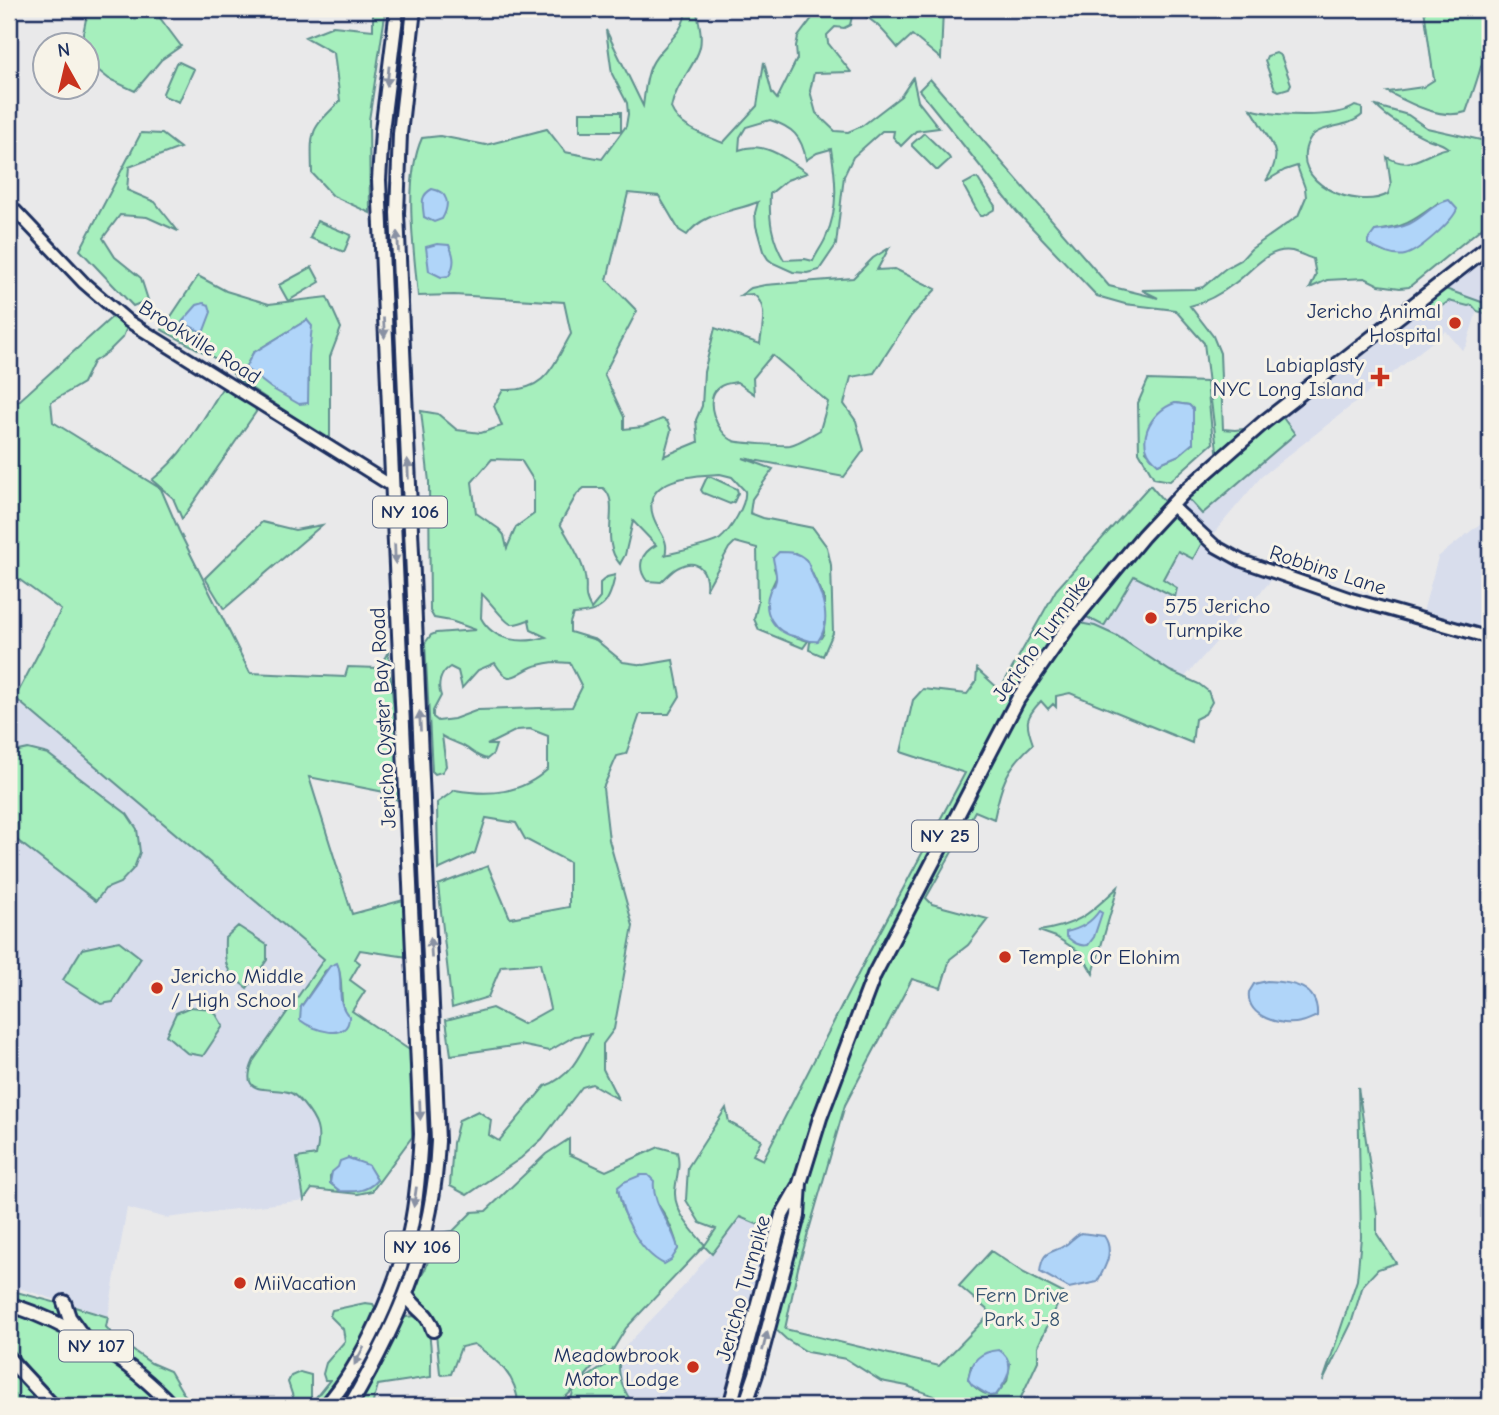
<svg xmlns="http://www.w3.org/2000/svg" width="1499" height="1415" font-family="'Comic Neue',sans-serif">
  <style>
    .built { fill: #d8ddec }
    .green { fill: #a6efbd; stroke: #608f8e; stroke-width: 2; fill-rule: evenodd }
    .water { fill: #b0d5f9; stroke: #7493bb; stroke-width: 2 }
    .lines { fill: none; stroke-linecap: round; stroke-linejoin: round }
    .secondary-casing { stroke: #1b2f5e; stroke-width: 16 }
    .primary-casing { stroke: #1b2f5e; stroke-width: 18 }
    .secondary { stroke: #f7f3e8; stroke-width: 10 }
    .primary { stroke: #f7f3e8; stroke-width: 12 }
    .oneway { fill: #8991a3 }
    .poi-dot { fill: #c8321e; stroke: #f7f3e8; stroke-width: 2.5 }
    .labels { text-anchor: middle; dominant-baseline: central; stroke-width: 6; stroke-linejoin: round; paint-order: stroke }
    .shield { fill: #f7f3e8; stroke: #5d6a87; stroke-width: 2 }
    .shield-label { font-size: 19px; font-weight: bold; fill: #1b2f5e }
    .poi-label { font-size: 21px; fill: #1b2f5e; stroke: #f7f3e8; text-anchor: start }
    .street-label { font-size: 21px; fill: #1b2f5e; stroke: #f7f3e8 }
    .park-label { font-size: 21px; fill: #375571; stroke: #f7f3e8 }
  </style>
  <rect width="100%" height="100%" fill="#e9e9ea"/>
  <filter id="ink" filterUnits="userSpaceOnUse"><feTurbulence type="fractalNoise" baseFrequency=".0143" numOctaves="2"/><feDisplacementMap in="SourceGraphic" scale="14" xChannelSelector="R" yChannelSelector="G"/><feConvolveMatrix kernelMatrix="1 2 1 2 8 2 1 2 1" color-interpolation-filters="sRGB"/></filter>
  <g filter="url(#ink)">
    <!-- built -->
    <path class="built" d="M1490 246V305L1481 301 1473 306 1477 311 1466 346 1462 350 1446 331 1261 477 1208 540 1276 575 1184 678 1074 621 1219 461Z
      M1490 516V638L1421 619 1438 557Z
      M15 698 324 960 250 1070 265 1091 279 1089 294 1094 317 1121 319 1144 316 1155 297 1158 304 1200 167 1218 127 1208 108 1316 9 1285V710Z
      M740 1217 759 1225 771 1235 756 1303 719 1406H635L628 1397 618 1373 609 1363 683 1287Z"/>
    <!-- green -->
    <path class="green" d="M88 9H160V18L181 46 161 60 135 91 109 79 88 62V46L76 45 82 39Z
      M373 9H386L369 120 370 213 333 196 312 173C311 129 309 132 340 101L334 53 305 37 333 26 373 30Z
      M686 9H696C699 22 704 40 698 53 690 72 675 87 671 108 679 128 705 135 723 143L757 106 764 62 772 93 777 99 797 59 796 46 798 37 819 9H943L941 59 912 35 898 48C885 33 873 16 853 12L850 25 844 28 835 27 827 35 828 43 851 72 814 73 810 91 816 113 835 131 848 132 862 126 901 96 913 78 918 101 939 128 916 131 901 146 893 137 894 131H882L853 157 844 176 836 245 819 270 807 273 793 272 773 263 768 259 763 251 756 226 755 213 758 202C734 212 703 212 687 235L679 230 659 196 628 193 607 280 637 311 604 374 624 417V429L643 427 662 419 667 421 671 430 664 456 698 442 696 420 702 406 704 372 715 328 760 344C762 327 769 305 753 294L741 295 751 288 765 285 853 278 873 258 889 248 877 270 895 269 936 289 911 316 874 373 851 377 844 404 856 421 864 450 844 477 743 458 773 469 752 499 750 513 763 518 813 528 827 547 831 565 833 633 823 656 809 650 810 642 821 638 824 633V599L806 560 795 553 774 568 777 576 770 591 792 636 808 641 803 648 759 630 754 619 758 603 757 548 735 542 729 548 706 590C708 572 699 557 679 567 672 570 667 577 661 582L647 581C636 567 641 553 656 545L633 521 625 555 620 564C598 539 622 502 603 488H584L577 494 560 524C568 537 583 561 585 576 588 592 582 593 591 609L600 598V583L607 577 615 575C610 603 603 613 573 614L570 623V632L596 640 623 662 644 665 673 660 680 696 669 714H640L626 754 617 756 603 788 609 840 633 926 614 1029 603 1044V1069L618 1099 592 1084 582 1087 542 1139 521 1158 467 1195 450 1186 453 1143 459 1120 478 1111 491 1120 489 1135 499 1141 545 1086C570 1077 580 1056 591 1034L575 1036 549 1051 520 1045 451 1055 446 1020 492 1008 523 1024 550 1009 540 963 501 966 488 997 452 1008 438 885 488 866 510 918 569 907V862L525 839 516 823 486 818 475 853 438 870 437 803 455 790C489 796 521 794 548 769V736L530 729 517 730 487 745H496L493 754 487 759C475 757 470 748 459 744 452 741 448 740 442 736L446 766 442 772 435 774 432 771 425 643 431 635 436 633 476 630 451 621 434 618 430 611 429 482 421 411 438 414 457 430 481 433 502 426 494 406 503 390C546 392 552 367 571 334L564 302 454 295 418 296C414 250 403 180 422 138L440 136 486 145 547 129 565 152 602 159 626 126 628 114 627 103 612 74 606 30 643 106C645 93 645 79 651 66 660 45 685 35 686 9ZM770 120C792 127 802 136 806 160L817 153 831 149C836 179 839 207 826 237 823 245 817 252 813 261L805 259 784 260C771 238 769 219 770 194L787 180 807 173C787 159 764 140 739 150L740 137 746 127ZM772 355 828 402 820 430C811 435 800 443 790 445 784 446 739 443 734 441 717 434 701 397 721 386 725 383 732 383 737 382L754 394 753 378ZM492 459 521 460 534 481V514L516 527 507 548 504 535 499 529 476 513 472 482ZM720 474 732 477 745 491C747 504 730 531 720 539 712 545 677 552 665 555 670 539 658 532 653 516 641 478 694 475 720 474ZM482 594C489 600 505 623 511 624 517 625 524 621 529 620L531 630 546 637C523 644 494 642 481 618ZM555 662 570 663 582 687 572 707 478 710 454 719 438 721 433 717V711L441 696C437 685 440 673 450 667L458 671 462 688 478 670 495 663C510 687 513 675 532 667 539 664 548 663 555 662Z
      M1424 9H1490C1490 45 1478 78 1466 112 1440 120 1411 104 1388 92L1423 87 1434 80Z
      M1276 53 1281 56 1291 84 1289 88 1279 91 1275 89 1265 61 1267 56Z
      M179 62 194 69 179 102 164 96 163 93 176 63Z
      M930 79 1109 286 1158 298 1142 290 1194 289 1203 287 1226 268 1241 260 1251 249 1298 216 1306 197 1305 188 1297 166 1285 170 1266 181C1281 157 1277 151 1263 129 1258 122 1256 115 1251 109 1272 116 1337 119 1355 106L1362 108V115C1348 129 1317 124 1309 140 1287 183 1357 211 1388 194L1391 185 1387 157C1412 172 1423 153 1448 148 1441 142 1435 142 1428 139 1410 130 1390 121 1376 106L1408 115 1427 128 1490 142V221L1409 287 1400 288 1379 285 1365 278 1327 280 1310 288 1316 275 1313 259C1307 257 1299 253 1292 251 1268 247 1253 270 1235 283 1222 293 1206 302 1190 306L1213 336 1220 353 1223 429 1235 430 1252 428 1218 458 1204 343 1175 310 1125 304 1097 296 1017 212 919 90ZM1438 203 1439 230C1414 253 1400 264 1368 244L1375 231C1406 227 1413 221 1438 203Z
      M580 112H621V131H580Z
      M141 133 162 134 180 148 129 167 127 190 155 202 178 231 147 217 120 215 103 238 115 257 141 278 148 300 133 306 80 250Z
      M924 133 949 157 950 159 938 170H936L912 146V144Z
      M975 178 978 179 995 206V209L983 216H980L964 187V184Z
      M317 221 351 235 344 252 310 238Z
      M312 267 320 282 288 301 279 285Z
      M198 276 226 291 269 304 327 297 341 328 330 357V441L239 380 222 362 162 330ZM307 320 309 382 245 368 253 353Z
      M1437 286 1490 305V315L1477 311 1472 305 1468 306 1449 301 1439 308 1442 316 1439 318 1423 296Z
      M112 317 127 327 123 337 108 352 93 362 83 383 51 402 53 422 161 489 179 531 250 673 345 677 348 667 379 668 388 652 404 804 384 792 309 777 352 914 407 899 408 957 360 950 355 959 360 963 350 980 365 991 352 1011 411 1051 412 1137 372 1191 358 1194 312 1189 304 1200 297 1158 316 1155C322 1132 317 1121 303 1104 299 1100 296 1095 291 1093 274 1085 236 1100 254 1060L324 959 15 698 61 610 9 572V405L19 401ZM337 964C344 979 339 995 344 1012L301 1007 325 971ZM348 1158 368 1166 377 1180 340 1191 330 1183V1176Z
      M1148 380 1207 382 1213 443 1170 481 1154 478 1139 452 1138 403ZM1175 403 1189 405 1193 409V443L1179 455 1158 464 1146 451Z
      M223 387 255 406 256 412 182 519 173 498 152 480C184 455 202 421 223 387Z
      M1278 411 1295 434 1202 514 1183 493Z
      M709 476 737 489 738 493 734 502 730 504 703 493 701 490 707 477Z
      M1150 485 1168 506 1205 537 1193 559 1178 551 1163 579 1177 588 1175 597 1134 576 1104 626 1079 613 1074 622 1095 626 1117 636 1170 671 1199 684 1208 691 1212 702 1205 714 1195 719 1192 743 1070 693 1056 696V707L1053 704 1048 709 1041 701C1025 718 1025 722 1033 744 1006 768 1001 785 994 819L975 811 926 898 932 904 988 919 968 945 950 959 941 988 912 979 845 1105 798 1268 785 1329 939 1366 991 1313 959 1286 991 1251 1024 1273 1063 1293 1038 1346V1361L1017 1406H947L934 1396 907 1386 881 1381 846 1359 807 1352 786 1339 773 1327 800 1185 771 1235 759 1225 740 1217 712 1254 704 1246 626 1328 612 1351 594 1366 580 1382 609 1363 620 1359C616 1375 625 1394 635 1406H564L570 1402 574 1389 556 1406H518C518 1376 497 1360 474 1344L461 1347 451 1374 442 1375 440 1373 435 1324 413 1296 418 1281 426 1268 435 1234 453 1231 472 1212 486 1211 546 1154 569 1139V1154L606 1171 659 1147 677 1152C681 1165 676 1178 675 1192 674 1211 693 1232 705 1245L716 1229 700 1223 686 1200 688 1167 726 1108 729 1122 761 1140 753 1155 763 1160 873 945 965 773 901 752 913 700 923 689 967 694 976 682 977 669 1000 690 1056 590ZM635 1179C656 1198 672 1221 678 1249L672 1257 640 1240 636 1236 623 1210 618 1190 624 1182ZM1010 1364 1007 1381 996 1395C985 1397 974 1388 968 1379L971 1366Z
      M262 522 295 530 322 525 224 609 205 578Z
      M28 749 48 754 127 814 137 829 140 852 134 868 120 883 105 889 96 901 9 834V753Z
      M1118 887 1093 974 1081 953 1056 937 1039 931C1079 925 1089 914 1118 887Z
      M238 926 267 945V960L247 988C225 973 224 964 225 938Z
      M119 941 141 958 113 1002 101 1004 63 980 82 949Z
      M190 1007 213 1009 223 1026 203 1056 187 1053 166 1035 176 1013Z
      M1358 1087 1377 1214V1234L1396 1263 1378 1269 1363 1285 1351 1324 1323 1381 1357 1280 1361 1237Z
      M9 1290 61 1304 71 1324 9 1300Z
      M365 1303 373 1304 377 1311 354 1357 316 1406H296L288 1382 291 1376 300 1372 311 1375V1399L309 1406 330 1380H325L323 1374 326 1363 345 1341 343 1329 330 1316 332 1310Z
      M65 1304 108 1317 106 1327 113 1335 123 1336 131 1349 151 1363 170 1371 183 1393 196 1406H174L91 1342Z
      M9 1308C40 1320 75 1335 102 1354 125 1369 145 1388 165 1406H59L9 1345Z
      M414 1316C436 1325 430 1357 431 1377L378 1385 373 1402 379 1406H353L401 1321 406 1317Z
      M9 1366 46 1406H9Z"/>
    <!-- water -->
    <path class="water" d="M432 189C449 192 450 205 442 219L434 222 424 217C423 205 419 196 432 189Z
      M1449 200 1457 209C1453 221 1418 252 1405 255 1393 258 1378 250 1368 244V240L1375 231C1386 230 1398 229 1409 224 1424 217 1432 204 1449 200Z
      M437 244 449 245C455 257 455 264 449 276L441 277 429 271 426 247Z
      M204 303 209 305 211 312 203 333 182 322 197 305Z
      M307 320 312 326 309 354 308 403 299 404 271 388 245 368 253 353Z
      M1175 403 1189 405 1193 409V443L1179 455 1158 464C1132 445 1150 411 1175 403Z
      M779 552C789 552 798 552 805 559 809 562 810 569 812 574 822 594 833 621 818 641 810 643 805 638 797 637 774 633 761 612 770 590 775 581 773 591 776 580 777 574 774 565 773 558Z
      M1099 911 1102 913 1094 937 1088 945C1079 947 1073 942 1066 936V932C1080 929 1091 923 1099 911Z
      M337 963C345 981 334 1001 349 1016 350 1043 312 1030 300 1020L301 1007 330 966Z
      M1267 981C1292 982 1319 986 1317 1016 1312 1018 1307 1021 1301 1022 1281 1027 1246 1017 1249 992L1254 984Z
      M348 1158 368 1165 377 1180C367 1192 354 1192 340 1191L330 1183 332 1172 338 1167 340 1161Z
      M641 1175H648L654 1181C651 1205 674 1226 678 1249L671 1260 664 1264C638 1251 622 1215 618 1187L624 1182Z
      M1081 1233 1104 1236C1115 1251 1105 1268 1097 1282L1069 1288 1040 1272C1043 1247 1052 1255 1067 1244 1072 1240 1075 1236 1081 1233Z
      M999 1350C1018 1362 1007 1381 996 1395L990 1396 972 1385 968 1379C972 1360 979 1352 999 1350Z"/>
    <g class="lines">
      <!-- secondary casing -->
      <g class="secondary-casing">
        <path id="secondary" d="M9 204 84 283 128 321 392 486
          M1171 505 1215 546 1242 561 1351 599 1490 638"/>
      </g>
      <!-- primary casing -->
      <g class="primary-casing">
        <path id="primary" d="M407 1296C417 1311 428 1312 433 1330
          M64 1302 69 1317 82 1335
          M9 1304C69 1324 129 1359 172 1406
          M9 1359 53 1406
          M326 1406C363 1364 397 1286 410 1231 417 1200 419 1166 421 1134L379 180 382 131 397 9
          M350 1406C401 1318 433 1244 438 1141L397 213 400 134 414 9
          M730 1406 782 1215 798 1187
          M745 1406 756 1374 798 1216 800 1183 820 1118 874 975 1018 699 1068 627 1143 536 1183 493 1264 422 1490 245"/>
      </g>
      <!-- secondary -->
      <use href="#secondary" class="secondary"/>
      <!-- primary -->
      <use href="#primary" class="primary"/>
    </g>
    <!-- one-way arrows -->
    <defs><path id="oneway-solid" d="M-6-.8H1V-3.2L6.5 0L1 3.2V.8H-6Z" transform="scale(1.75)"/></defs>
    <g class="oneway">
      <use href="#oneway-solid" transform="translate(388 76) rotate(96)"/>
      <use href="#oneway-solid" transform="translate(398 242) rotate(-93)"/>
      <use href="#oneway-solid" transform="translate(384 328) rotate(87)"/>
      <use href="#oneway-solid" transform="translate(408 469) rotate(-92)"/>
      <use href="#oneway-solid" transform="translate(395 554) rotate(88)"/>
      <use href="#oneway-solid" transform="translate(420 721) rotate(-93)"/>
      <use href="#oneway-solid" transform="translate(431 948) rotate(-93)"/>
      <use href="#oneway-solid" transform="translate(420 1110) rotate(88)"/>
      <use href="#oneway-solid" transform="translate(415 1197) rotate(98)"/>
      <use href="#oneway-solid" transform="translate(765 1341) rotate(-76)"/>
      <use href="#oneway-solid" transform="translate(359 1356) rotate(118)"/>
    </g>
  </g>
  <!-- markers -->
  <g class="poi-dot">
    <circle cx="1455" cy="323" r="7"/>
    <path d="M1376.5 366.5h7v7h7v7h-7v7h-7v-7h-7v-7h7z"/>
    <circle cx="1151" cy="618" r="7"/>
    <circle cx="1005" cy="957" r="7"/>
    <circle cx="157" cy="988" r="7"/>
    <circle cx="240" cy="1283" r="7"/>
    <circle cx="693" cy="1367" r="7"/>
  </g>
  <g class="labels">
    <!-- shield labels -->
    <g class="shield">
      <rect x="373" y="496.5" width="74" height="31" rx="5"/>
      <rect x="912" y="820.5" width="66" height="31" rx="5"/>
      <rect x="385" y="1231.5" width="74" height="31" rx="5"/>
      <rect x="59" y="1330.5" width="74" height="31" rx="5"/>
    </g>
    <g class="shield-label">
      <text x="410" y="512">NY 106</text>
      <text x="945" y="836">NY 25</text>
      <text x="422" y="1247">NY 106</text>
      <text x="96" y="1346">NY 107</text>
    </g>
    <!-- poi labels -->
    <g class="poi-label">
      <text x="1441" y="311" text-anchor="end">Jericho Animal<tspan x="1441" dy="24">Hospital</tspan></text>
      <text x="1364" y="365" text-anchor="end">Labiaplasty<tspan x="1364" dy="24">NYC Long Island</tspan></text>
      <text x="1165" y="606">575 Jericho<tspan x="1165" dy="24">Turnpike</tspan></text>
      <text x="1019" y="957">Temple Or Elohim</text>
      <text x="171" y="976">Jericho Middle<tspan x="171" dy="24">/ High School</tspan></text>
      <text x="254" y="1283">MiiVacation</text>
      <text x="679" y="1355" text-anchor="end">Meadowbrook<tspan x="679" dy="24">Motor Lodge</tspan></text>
    </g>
    <!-- street labels -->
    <g class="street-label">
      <text transform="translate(200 342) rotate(32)">Brookville Road</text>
      <text transform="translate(1328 570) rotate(18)">Robbins Lane</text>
      <text transform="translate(1041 638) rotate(-54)">Jericho Turnpike</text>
      <text transform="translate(383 718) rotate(-93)">Jericho Oyster Bay Road</text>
      <text transform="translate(743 1288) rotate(-74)">Jericho Turnpike</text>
    </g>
    <!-- park labels -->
    <g class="park-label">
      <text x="1022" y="1295">Fern Drive<tspan x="1022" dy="24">Park J-8</tspan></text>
    </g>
  </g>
  <!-- margin -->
  <rect width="1499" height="1415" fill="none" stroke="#f7f3e8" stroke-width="35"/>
  <rect x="18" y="18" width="1464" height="1380" fill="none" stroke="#1b2f5e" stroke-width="2.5" filter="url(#ink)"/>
  <!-- north arrow -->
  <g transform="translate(66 66) rotate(352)"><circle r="33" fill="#f7f3e8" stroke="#9fa5b1" stroke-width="2"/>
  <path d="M0-5L12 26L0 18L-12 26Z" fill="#c8321e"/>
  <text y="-10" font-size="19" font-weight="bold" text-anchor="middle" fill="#1b2f5e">N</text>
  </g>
</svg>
